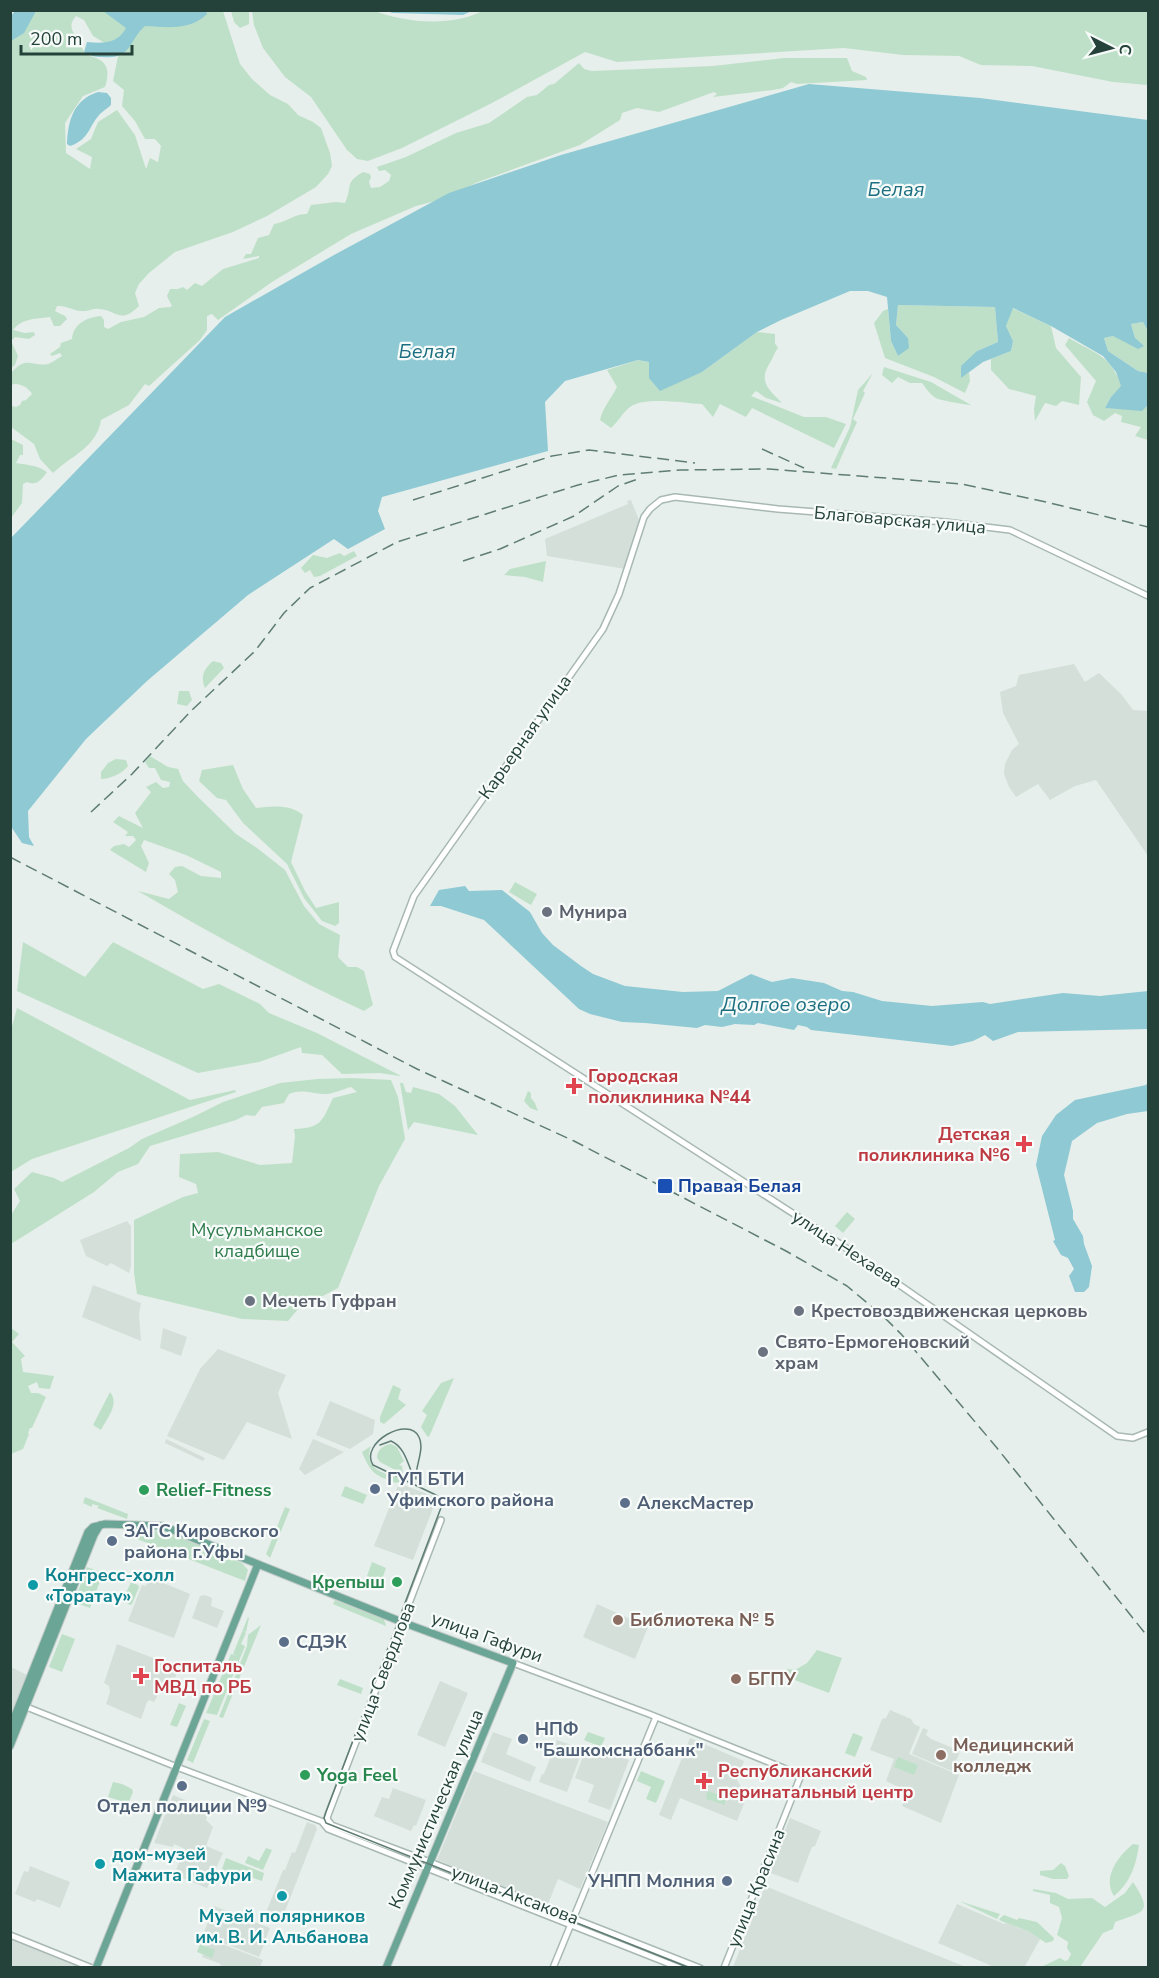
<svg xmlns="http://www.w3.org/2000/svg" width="1159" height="1978" font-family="'Nunito Sans',sans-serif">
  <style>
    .built { fill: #d4dfda }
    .green { fill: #bfe0c8 }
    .water { fill: #8ec9d4 }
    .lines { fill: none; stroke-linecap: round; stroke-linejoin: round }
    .minor-casing { stroke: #a8b8b2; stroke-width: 8 }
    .major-casing { stroke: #c2cac8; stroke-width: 9 }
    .minor { stroke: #fff; stroke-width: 5 }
    .major { stroke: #6aa596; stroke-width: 7 }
    .tram { stroke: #5f7d75; stroke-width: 1.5 }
    .rail { stroke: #5f7d75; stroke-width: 1.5; stroke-dasharray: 12 6; stroke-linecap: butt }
    .worship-dot { fill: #6b7280; stroke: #f7fbf9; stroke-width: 2 }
    .health-dot { fill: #e0444e; stroke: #f7fbf9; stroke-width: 2 }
    .transit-dot { fill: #1a4fb4; stroke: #f7fbf9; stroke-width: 2 }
    .service-dot { fill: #5c6f8a; stroke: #f7fbf9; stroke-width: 2 }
    .leisure-dot { fill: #2e9e5b; stroke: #f7fbf9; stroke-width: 2 }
    .culture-dot { fill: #0f9aa8; stroke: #f7fbf9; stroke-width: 2 }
    .education-dot { fill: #8d6e63; stroke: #f7fbf9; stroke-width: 2 }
    .labels { text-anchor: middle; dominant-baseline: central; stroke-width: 4.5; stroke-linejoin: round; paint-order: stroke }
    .street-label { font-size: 18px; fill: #24423a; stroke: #f7fbf9 }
    .worship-label { font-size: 18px; font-weight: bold; fill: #5b616d; stroke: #f7fbf9; text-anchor: start }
    .health-label { font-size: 18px; font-weight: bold; fill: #be3a42; stroke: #f7fbf9; text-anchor: start }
    .transit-label { font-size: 18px; font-weight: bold; fill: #164399; stroke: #f7fbf9; text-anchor: start }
    .park-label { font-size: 18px; fill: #2d7a4b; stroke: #f7fbf9 }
    .service-label { font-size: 18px; font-weight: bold; fill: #4e5e75; stroke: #f7fbf9; text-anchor: start }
    .leisure-label { font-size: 18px; font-weight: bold; fill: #27864d; stroke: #f7fbf9; text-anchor: start }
    .culture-label { font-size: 18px; font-weight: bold; fill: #0d838f; stroke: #f7fbf9; text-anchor: start }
    .education-label { font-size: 18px; font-weight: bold; fill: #785e54; stroke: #f7fbf9; text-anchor: start }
    .water-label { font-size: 20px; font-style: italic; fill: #1c6f80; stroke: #f7fbf9 }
  </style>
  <rect width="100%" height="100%" fill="#e6efeb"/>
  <!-- built -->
  <path class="built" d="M631 500 639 520 625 569 547 556 545 539 628 504 627 501Z
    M1074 664 1085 682 1099 673 1121 694 1133 710 1148 711V856L1096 780 1075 786 1050 800 1038 784 1016 797 1009 787 1004 774 1005 764 1012 750 1019 744 1003 713 1000 692 1016 686 1019 675Z
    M127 1221 131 1226V1266L129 1273 111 1263 107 1266 86 1256 80 1240Z
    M93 1285 141 1303 139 1314 141 1341 82 1317Z
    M163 1328 187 1337 181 1356 160 1348Z
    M218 1349 286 1375 278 1393 292 1439 247 1422 224 1460 167 1436 200 1369Z
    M330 1401 375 1420 373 1434 350 1449 316 1435Z
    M166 1439 205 1458 203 1461 165 1443Z
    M313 1439 344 1452 305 1475 299 1469Z
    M399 1483 437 1498 413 1560 374 1546Z
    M149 1577 190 1594 174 1638 128 1621 142 1585 146 1586Z
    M205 1595 212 1598 211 1606 224 1611 217 1628 192 1618 200 1596Z
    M597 1604 648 1627 635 1659 583 1637Z
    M117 1644 179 1668 172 1686 164 1684 154 1702 149 1700 147 1702 141 1719 106 1704 110 1692 109 1686 104 1683Z
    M11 1667 27 1675 11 1716Z
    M440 1681 468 1693 445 1747 417 1735Z
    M890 1710 911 1719 914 1724 920 1727 909 1754 959 1775 941 1823 902 1806 907 1791 886 1781 894 1759 870 1750 882 1719 886 1718Z
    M923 1728 928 1730 926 1735 931 1739 960 1751 952 1771 912 1754Z
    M493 1732 512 1739 506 1754 536 1767 530 1782 481 1762Z
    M690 1738 744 1761 737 1780 747 1796 737 1821 680 1798 671 1820 659 1815Z
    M557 1740 583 1749 567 1792 539 1782 542 1774H544Z
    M587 1745 629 1760 610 1810 588 1802 594 1785 575 1778Z
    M474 1771 608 1822 580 1889 558 1879 548 1904 437 1860Z
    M393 1788 426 1800 416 1826 414 1825 411 1831 374 1816 382 1797 389 1799Z
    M173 1795 209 1810 206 1820 213 1827 206 1846 223 1853 207 1888 174 1875 185 1849 174 1844 173 1847 154 1843Z
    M790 1818 821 1831 815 1846 812 1847 798 1883 768 1872Z
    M307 1822 315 1825 317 1829 282 1919 278 1920 265 1915 283 1870H285L292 1852 295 1853Z
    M30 1866 70 1882 60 1908 37 1899 35 1902 15 1894 24 1871 28 1872Z
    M765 1886 787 1895 966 1967H733Z
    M957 1904 1004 1924 1006 1923 1028 1931 1040 1939 1024 1968 994 1967 938 1943Z
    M214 1906 270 1928 259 1957 203 1935Z
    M10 1938 86 1967H11Z
    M209 1939 263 1960 260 1967H220L221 1964 202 1957Z"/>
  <!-- green -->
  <path class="green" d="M484 10 1148 11V85L1113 82 1032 66 981 65 959 56 903 55 844 48 617 62 585 52 492 103 402 148 368 161 357 159 347 150 311 97 285 77 263 48 254 25 252 11H375C405 23 454 27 484 10Z
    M33 11H115L131 20 123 37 110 46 93 36 84 20 76 16C67 26 73 32 79 42 82 46 82 50 86 54 91 57 96 57 100 60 110 66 108 78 105 87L83 96 65 123 66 153 90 169 92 157 76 149 91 139 98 122 117 110 135 135 146 169 150 158 158 162 161 146 155 139H145L135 121 122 106 124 90 113 81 118 56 124 50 134 26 205 11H223L240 64 252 79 270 95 288 104 298 115 313 122 321 128 330 153 332 166 328 174 316 187 267 216 233 232 175 252 149 273 139 284 135 293 139 306C120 325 117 310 99 309 94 308 90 311 85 311 75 312 67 305 57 306L55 311 65 316 67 319 60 326H54L50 317C36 319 22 318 13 330L25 333 34 332 35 335 29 339 15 337 11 341 18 356 15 365 11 368 10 40Z
    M231 11H249V24L240 28 234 22Z
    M784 58H847L852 71 866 77 867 80 797 84 791 82 783 88 773 90 713 97 717 94 714 92 659 112 637 108 622 113 620 120 580 145 478 182 443 199 416 206 351 234 272 282 218 320 212 314 207 316V330L200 340 149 386 145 384 129 405 101 420C97 447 71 456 53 473L40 459 34 444 11 427V406L16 407 20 405 22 401 26 400 32 394C28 387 18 382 11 385V373C27 355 30 367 48 364 52 363 58 358 62 356L60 353 52 356 50 354 60 347 61 343 72 339C73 324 87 317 101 316L104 320V327L108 329 121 322 144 317 159 308 170 307 172 306 167 296 170 289H178L183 287 187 290 195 283 202 286 223 269 259 258V256L243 259 246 254H251L258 238 269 235 274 224C285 223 295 213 307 214L311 205 336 202 345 203C353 185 344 183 363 172L370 174 371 177 369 182 371 188 380 187 389 181 391 175 385 170 379 171 377 167 406 157 456 133 489 123 527 97 537 95 549 85 554 84 579 63 584 69 592 71 713 66Z
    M898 305 995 307 998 342 977 351 961 377 969 372 970 381 965 393 934 377 885 358 874 323 883 311 888 309 891 341 898 356 908 338 896 325Z
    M1012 308 1051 326 1056 348 1081 377 1079 405 1062 401 1056 406 1045 403 1035 421 1034 409 1036 396 1009 389 991 370V359L1011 351 1013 341 1006 326Z
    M1143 322 1148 331V373L1138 371 1108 351 1104 338 1113 336 1135 338 1131 324Z
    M757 332 775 334V343L778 348C774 353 774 356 771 361 758 381 767 388 782 403L766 398 756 391 751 396 804 417H826L846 424 834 448 752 408 746 417 720 404 713 417 702 404C685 403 644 396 630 407 623 412 618 422 611 428L600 420C603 407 611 399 617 387L607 370 638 360 702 372Z
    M1069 338C1097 355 1108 353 1122 386L1111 397 1105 408 1142 410 1148 405V440L1135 436 1141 427 1121 422 1122 416 1115 413 1104 421 1093 415 1087 402 1096 381 1065 345Z
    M884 367 931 382 971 405C966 405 939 400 936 398 930 395 926 388 922 383H910L898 377 892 383 882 375Z
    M873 373 863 391 865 393 853 419 857 422 836 469 831 468 850 427 858 390Z
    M11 439 23 445V455H20L16 463C28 465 37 465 47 472 41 480 37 486 27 482L23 484 22 503 11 518Z
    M354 551 357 556 320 576 314 577 310 570 305 573 301 568 313 555 327 558 340 553 344 556Z
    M546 561 543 582 525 577 504 575 510 569Z
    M213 661 221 663 224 668 205 688C200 676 204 669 213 661Z
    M179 691H189L192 700 187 706 177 704Z
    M150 756 168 767 178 769 183 781 197 796 236 834 257 848 285 870 304 906 319 924 340 935 338 957 348 967H357L364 971 373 1005 364 1011C286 975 212 934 138 891L169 899 178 892 175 880 169 874 175 867 182 866 201 876 221 878V872L186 855 144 840 141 846 149 863 146 872 110 850 114 846 124 844 129 847 136 840 133 836H125L128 832 113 822 119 816 143 828 135 813 151 792 146 787 156 782 163 788 169 787 170 782 161 780 155 768H149L145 762Z
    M116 759 126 760 128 766C123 773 110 779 101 779V772L108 763Z
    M233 765 243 789 256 808C272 806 291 804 303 815L291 862 305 891 316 908 339 902V923L335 926 322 921 304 898 287 864 243 823 226 800 217 798 199 781 202 770Z
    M515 882 537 894 531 905 509 892Z
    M23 942 85 977 113 942 203 989 219 984 260 1004 269 1013 317 1033 401 1076 379 1073 342 1074 322 1055 302 1053 301 1047 259 1062 198 1073 17 991Z
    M17 1008 190 1100 235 1090 236 1092 32 1159 11 1172 10 1034Z
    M352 1078 391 1080 398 1097 405 1139 379 1186 338 1288 319 1298 309 1296 288 1321 242 1319 137 1294 134 1273V1220L183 1197 198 1193 196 1184 179 1177 180 1154 218 1152 260 1165 292 1163 295 1136 294 1129C322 1128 322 1121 333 1098L357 1092 351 1087C343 1089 331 1095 323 1094 309 1093 302 1089 289 1094L284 1103 262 1107 255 1116 246 1115 236 1120 150 1146 138 1164 118 1172 94 1192 11 1244V1215L20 1201 14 1189 32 1172 54 1178 62 1182 129 1148 142 1139 195 1116 223 1102 280 1083 317 1079Z
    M400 1083H403L406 1092 411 1093 413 1087 439 1094 455 1106 478 1135 414 1122 408 1130Z
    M528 1091 531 1093V1098L535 1103 538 1111 530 1108 524 1101Z
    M847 1212 855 1219 843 1233 835 1226Z
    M11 1328 19 1334 12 1342 25 1356 21 1359 23 1372 54 1376 50 1389 39 1388 37 1382 28 1386 31 1393H38L46 1397 32 1428H30L28 1433 29 1434 23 1449 11 1454Z
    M454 1378 429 1437 427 1436 421 1427 427 1415 422 1411 441 1383Z
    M393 1385 401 1389 398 1399 406 1405 384 1424 380 1422V1417Z
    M110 1392C120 1404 107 1418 101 1430L93 1425Z
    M391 1444 397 1447 404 1461 399 1465 402 1466 403 1474 380 1462 377 1458C377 1450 383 1445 391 1444Z
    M371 1446C363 1470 384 1473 402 1479V1481L396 1483C375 1475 371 1474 362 1452Z
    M345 1486 367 1495 363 1504 341 1496Z
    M85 1497 128 1514 127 1519 97 1508 99 1506 92 1504V1507L83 1503Z
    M285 1507 290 1509 270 1558 266 1554Z
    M136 1529 164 1531 242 1563 248 1570 245 1581 132 1537 133 1531Z
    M372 1562 386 1568 381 1582 367 1576Z
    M87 1567 103 1573 90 1608 74 1602Z
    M131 1582 138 1585 139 1587 132 1604 130 1605 123 1600Z
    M335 1600 384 1619 386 1626 335 1605 333 1604Z
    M248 1617 249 1618 246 1632 243 1631 246 1633 241 1644 245 1646 217 1715 206 1713 231 1654 237 1656 233 1654Z
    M261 1625 223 1718 219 1717 247 1646 248 1635Z
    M62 1634 75 1639 62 1672 49 1667Z
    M817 1650 842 1658 829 1693 784 1676 783 1673 787 1669 795 1670 807 1663Z
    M340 1679 363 1688 361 1694 337 1685Z
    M179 1703 186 1706 177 1727 170 1725Z
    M204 1719 210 1721 193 1763 187 1760Z
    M588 1732 605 1738 601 1747 584 1740Z
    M853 1733 863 1737 855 1757 845 1753Z
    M898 1757 918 1765 914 1775 894 1767Z
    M641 1771 665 1781 656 1803 646 1799 651 1787 637 1781Z
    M113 1782 122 1784 132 1789 133 1792 128 1804 120 1805 121 1801 108 1797Z
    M709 1791 726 1798 725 1805 706 1799 707 1792Z
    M1133 1844 1139 1845C1136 1866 1130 1883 1114 1896 1102 1878 1118 1856 1133 1844Z
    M266 1848 272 1850 263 1870 245 1863 248 1856 259 1861Z
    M226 1858 264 1873 262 1881 245 1875 243 1877 222 1869Z
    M1061 1863 1065 1866 1069 1876 1067 1879H1053L1040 1875V1871L1053 1870Z
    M1133 1882C1154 1914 1143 1911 1115 1922L1113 1929 1103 1933 1080 1967H1041L1060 1958 1065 1961 1068 1960 1071 1954 1067 1948 1068 1942 1057 1935 1062 1918 1059 1907 1050 1903V1895L1033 1891V1889L1056 1893 1068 1899 1092 1898 1105 1907 1125 1893Z
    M959 1901 1000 1914 997 1919Z
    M1004 1915 1017 1920 1019 1918 1037 1922 1054 1938 1053 1941 1046 1943 1028 1931 1001 1921 999 1919Z
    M200 1944 215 1950 212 1958 197 1952Z"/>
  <!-- water -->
  <path class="water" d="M15 11H36L24 33 11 41V16Z
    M206 11 207 14C190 31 167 27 145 26 128 41 132 60 102 57 95 57 90 56 84 52L87 42C104 44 118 43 126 28L103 11Z
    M386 11 472 10V11L463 15 393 13Z
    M809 84 980 98 1148 120V331L1143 322 1131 324 1135 338 1144 346 1138 349 1113 336 1104 338 1108 351 1138 371 1148 373V405L1142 411 1105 408 1111 397 1121 386 1116 372 1103 356 1051 326 1013 308 1006 326 1013 341 1011 351 983 362 961 378V366L977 351 998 342 995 307 898 305 896 325 908 338 909 348 898 356 891 341 887 297 868 291H850L781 320 757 332 702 372 660 391 649 378V362L638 360 565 381 545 402 548 451 382 497 378 511 385 529 348 549 334 539 248 595 147 681 86 739 28 811 29 837 34 846 22 843 10 825 11 538 225 317 334 255 449 193 561 155Z
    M98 92 107 93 111 98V105C108 108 103 111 100 114 88 127 90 139 70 146L67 144C68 121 73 100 98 92Z
    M465 886 469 891 502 890 530 912 542 933 553 945 581 966 593 974 625 986 683 992 718 991 751 974 772 982 792 978 824 983 842 991 853 992 882 1001 932 1006 983 1002 990 1004 1063 993 1100 996 1148 991V1029L1018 1032 993 1041 985 1035 973 1041 952 1046 811 1030 807 1027 798 1025 794 1030 758 1023 754 1025 735 1024 722 1027 705 1025 697 1028 645 1023 622 1022 590 1014 579 1009 484 920 441 906H430L439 890Z
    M1148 1082V1111L1127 1114 1097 1123 1072 1141 1064 1175 1073 1211V1219L1083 1236 1084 1244 1092 1266 1089 1287 1084 1292H1075L1069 1276 1074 1269 1068 1258 1061 1255 1053 1241 1055 1240 1036 1165 1042 1136 1056 1115 1075 1100 1146 1085Z"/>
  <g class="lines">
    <!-- minor casing -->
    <g class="minor-casing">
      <path id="minor" d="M1148 596 1010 530 945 522 778 509 675 497 661 500 650 509 644 517 619 594 603 629 414 896 393 951 395 957 839 1243 1117 1436 1133 1438 1148 1432
        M513 1663 649 1714 801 1775 724 1968
        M24 1706 182 1769 430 1862 700 1968
        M323 1823 328 1829 680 1968
        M331 1824 327 1819 328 1815 441 1520
        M10 1935 92 1968
        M553 1968 656 1717"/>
    </g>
    <!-- major casing -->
    <g class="major-casing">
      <path id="major" d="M10 1728 88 1532 93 1527 105 1524 163 1526 407 1624 513 1663 386 1968
        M10 1746 94 1535 100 1525
        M96 1968 258 1564"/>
    </g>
    <!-- minor -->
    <use href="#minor" class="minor"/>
    <!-- major -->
    <use href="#major" class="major"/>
    <!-- tram -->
    <path class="tram" d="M380 1445 391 1441C405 1447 408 1465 414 1478
      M416 1479C415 1466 425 1449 419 1437 409 1415 359 1443 373 1465L436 1495 439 1497 442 1505 326 1812 324 1818 326 1823 690 1968"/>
    <!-- rail -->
    <path class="rail" d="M762 449 804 468
      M413 500 552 456 589 450 695 463
      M463 561 500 549 574 516 618 486 641 478
      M91 812 132 774 191 711 255 651 284 613 310 588 397 542 578 485 619 475 680 470 769 469 962 484 1046 502 1148 527
      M10 857 417 1069 574 1141 786 1251 847 1286 884 1317 902 1335 997 1448 1148 1637"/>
  </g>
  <!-- markers -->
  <g class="worship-dot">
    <circle cx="547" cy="912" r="6"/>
    <circle cx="250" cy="1301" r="6"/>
    <circle cx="799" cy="1311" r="6"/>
    <circle cx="763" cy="1352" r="6"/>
  </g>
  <g class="health-dot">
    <path d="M571 1077h6v6h6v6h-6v6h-6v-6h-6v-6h6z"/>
    <path d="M1021 1135h6v6h6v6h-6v6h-6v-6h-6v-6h6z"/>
    <path d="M138 1667h6v6h6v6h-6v6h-6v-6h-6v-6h6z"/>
    <path d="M701 1772h6v6h6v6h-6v6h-6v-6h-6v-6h6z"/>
  </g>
  <rect class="transit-dot" x="657" y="1178" width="16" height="16" rx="3"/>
  <g class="service-dot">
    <circle cx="375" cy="1489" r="6"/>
    <circle cx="625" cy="1503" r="6"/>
    <circle cx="112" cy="1541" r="6"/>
    <circle cx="284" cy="1642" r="6"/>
    <circle cx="523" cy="1739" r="6"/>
    <circle cx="182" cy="1786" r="6"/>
    <circle cx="727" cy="1881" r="6"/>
  </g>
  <g class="leisure-dot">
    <circle cx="144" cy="1490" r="6"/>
    <circle cx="397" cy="1582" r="6"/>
    <circle cx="305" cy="1775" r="6"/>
  </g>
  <g class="culture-dot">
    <circle cx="33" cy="1585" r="6"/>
    <circle cx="100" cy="1864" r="6"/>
    <circle cx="282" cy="1896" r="6"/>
  </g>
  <g class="education-dot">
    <circle cx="618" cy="1620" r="6"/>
    <circle cx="736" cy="1679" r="6"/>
    <circle cx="941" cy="1755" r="6"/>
  </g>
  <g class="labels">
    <!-- street labels -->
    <g class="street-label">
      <text transform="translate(900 520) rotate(5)">Благоварская улица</text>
      <text transform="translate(525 737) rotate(-55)">Карьерная улица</text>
      <text transform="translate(847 1249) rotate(33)">улица Нехаева</text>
      <text transform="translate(487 1637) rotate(20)">улица Гафури</text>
      <text transform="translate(383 1672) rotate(-69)">улица Свердлова</text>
      <text transform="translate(436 1809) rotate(-67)">Коммунистическая улица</text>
      <text transform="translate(756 1888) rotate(-68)">улица Красина</text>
      <text transform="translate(515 1895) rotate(21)">улица Аксакова</text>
    </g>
    <!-- worship labels -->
    <g class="worship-label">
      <text x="559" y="912">Мунира</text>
      <text x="262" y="1301">Мечеть Гуфран</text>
      <text x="811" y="1311">Крестовоздвиженская церковь</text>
      <text x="775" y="1342">Свято-Ермогеновский<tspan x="775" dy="21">храм</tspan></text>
    </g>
    <!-- health labels -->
    <g class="health-label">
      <text x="588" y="1076">Городская<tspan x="588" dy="21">поликлиника №44</tspan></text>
      <text x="1010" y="1134" text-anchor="end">Детская<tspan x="1010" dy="21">поликлиника №6</tspan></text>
      <text x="154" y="1666">Госпиталь<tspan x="154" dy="21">МВД по РБ</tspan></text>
      <text x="718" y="1771">Республиканский<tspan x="718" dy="21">перинатальный центр</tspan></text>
    </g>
    <!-- transit labels -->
    <g class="transit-label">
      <text x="678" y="1186">Правая Белая</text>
    </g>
    <!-- park labels -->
    <g class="park-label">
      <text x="257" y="1230">Мусульманское<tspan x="257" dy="21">кладбище</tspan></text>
    </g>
    <!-- service labels -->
    <g class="service-label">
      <text x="387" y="1479">ГУП БТИ<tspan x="387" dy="21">Уфимского района</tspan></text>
      <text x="637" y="1503">АлексМастер</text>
      <text x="124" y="1531">ЗАГС Кировского<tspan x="124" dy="21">района г.Уфы</tspan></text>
      <text x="296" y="1642">СДЭК</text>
      <text x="535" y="1729">НПФ<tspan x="535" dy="21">"Башкомснаббанк"</tspan></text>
      <text x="182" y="1806" text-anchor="middle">Отдел полиции №9</text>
      <text x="715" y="1881" text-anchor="end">УНПП Молния</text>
    </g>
    <!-- leisure labels -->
    <g class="leisure-label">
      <text x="156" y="1490">Relief-Fitness</text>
      <text x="385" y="1582" text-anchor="end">Крепыш</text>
      <text x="317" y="1775">Yoga Feel</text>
    </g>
    <!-- culture labels -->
    <g class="culture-label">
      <text x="45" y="1575">Конгресс-холл<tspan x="45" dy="21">«Торатау»</tspan></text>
      <text x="112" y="1854">дом-музей<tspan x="112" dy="21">Мажита Гафури</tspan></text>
      <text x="282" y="1916" text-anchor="middle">Музей полярников<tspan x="282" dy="21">им. В. И. Альбанова</tspan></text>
    </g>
    <!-- education labels -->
    <g class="education-label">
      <text x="630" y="1620">Библиотека № 5</text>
      <text x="748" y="1679">БГПУ</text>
      <text x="953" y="1745">Медицинский<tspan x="953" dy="21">колледж</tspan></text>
    </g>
    <!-- water labels -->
    <g class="water-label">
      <text x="896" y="189">Белая</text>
      <text x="427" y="351">Белая</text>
      <text x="786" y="1004">Долгое озеро</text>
    </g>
  </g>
  <!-- border -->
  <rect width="1159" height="1978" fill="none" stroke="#24423a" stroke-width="24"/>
  <!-- north arrow -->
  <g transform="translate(1111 48) rotate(96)" stroke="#f7fbf9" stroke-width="4.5" paint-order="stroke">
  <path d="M0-4.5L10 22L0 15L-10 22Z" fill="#24423a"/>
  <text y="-9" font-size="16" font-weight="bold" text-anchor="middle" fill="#24423a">С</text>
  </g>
  <!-- scale -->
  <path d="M21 45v9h111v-9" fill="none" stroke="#24423a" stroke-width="3"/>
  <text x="30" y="45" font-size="18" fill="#24423a" stroke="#f7fbf9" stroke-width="4.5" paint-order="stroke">200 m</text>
</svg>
